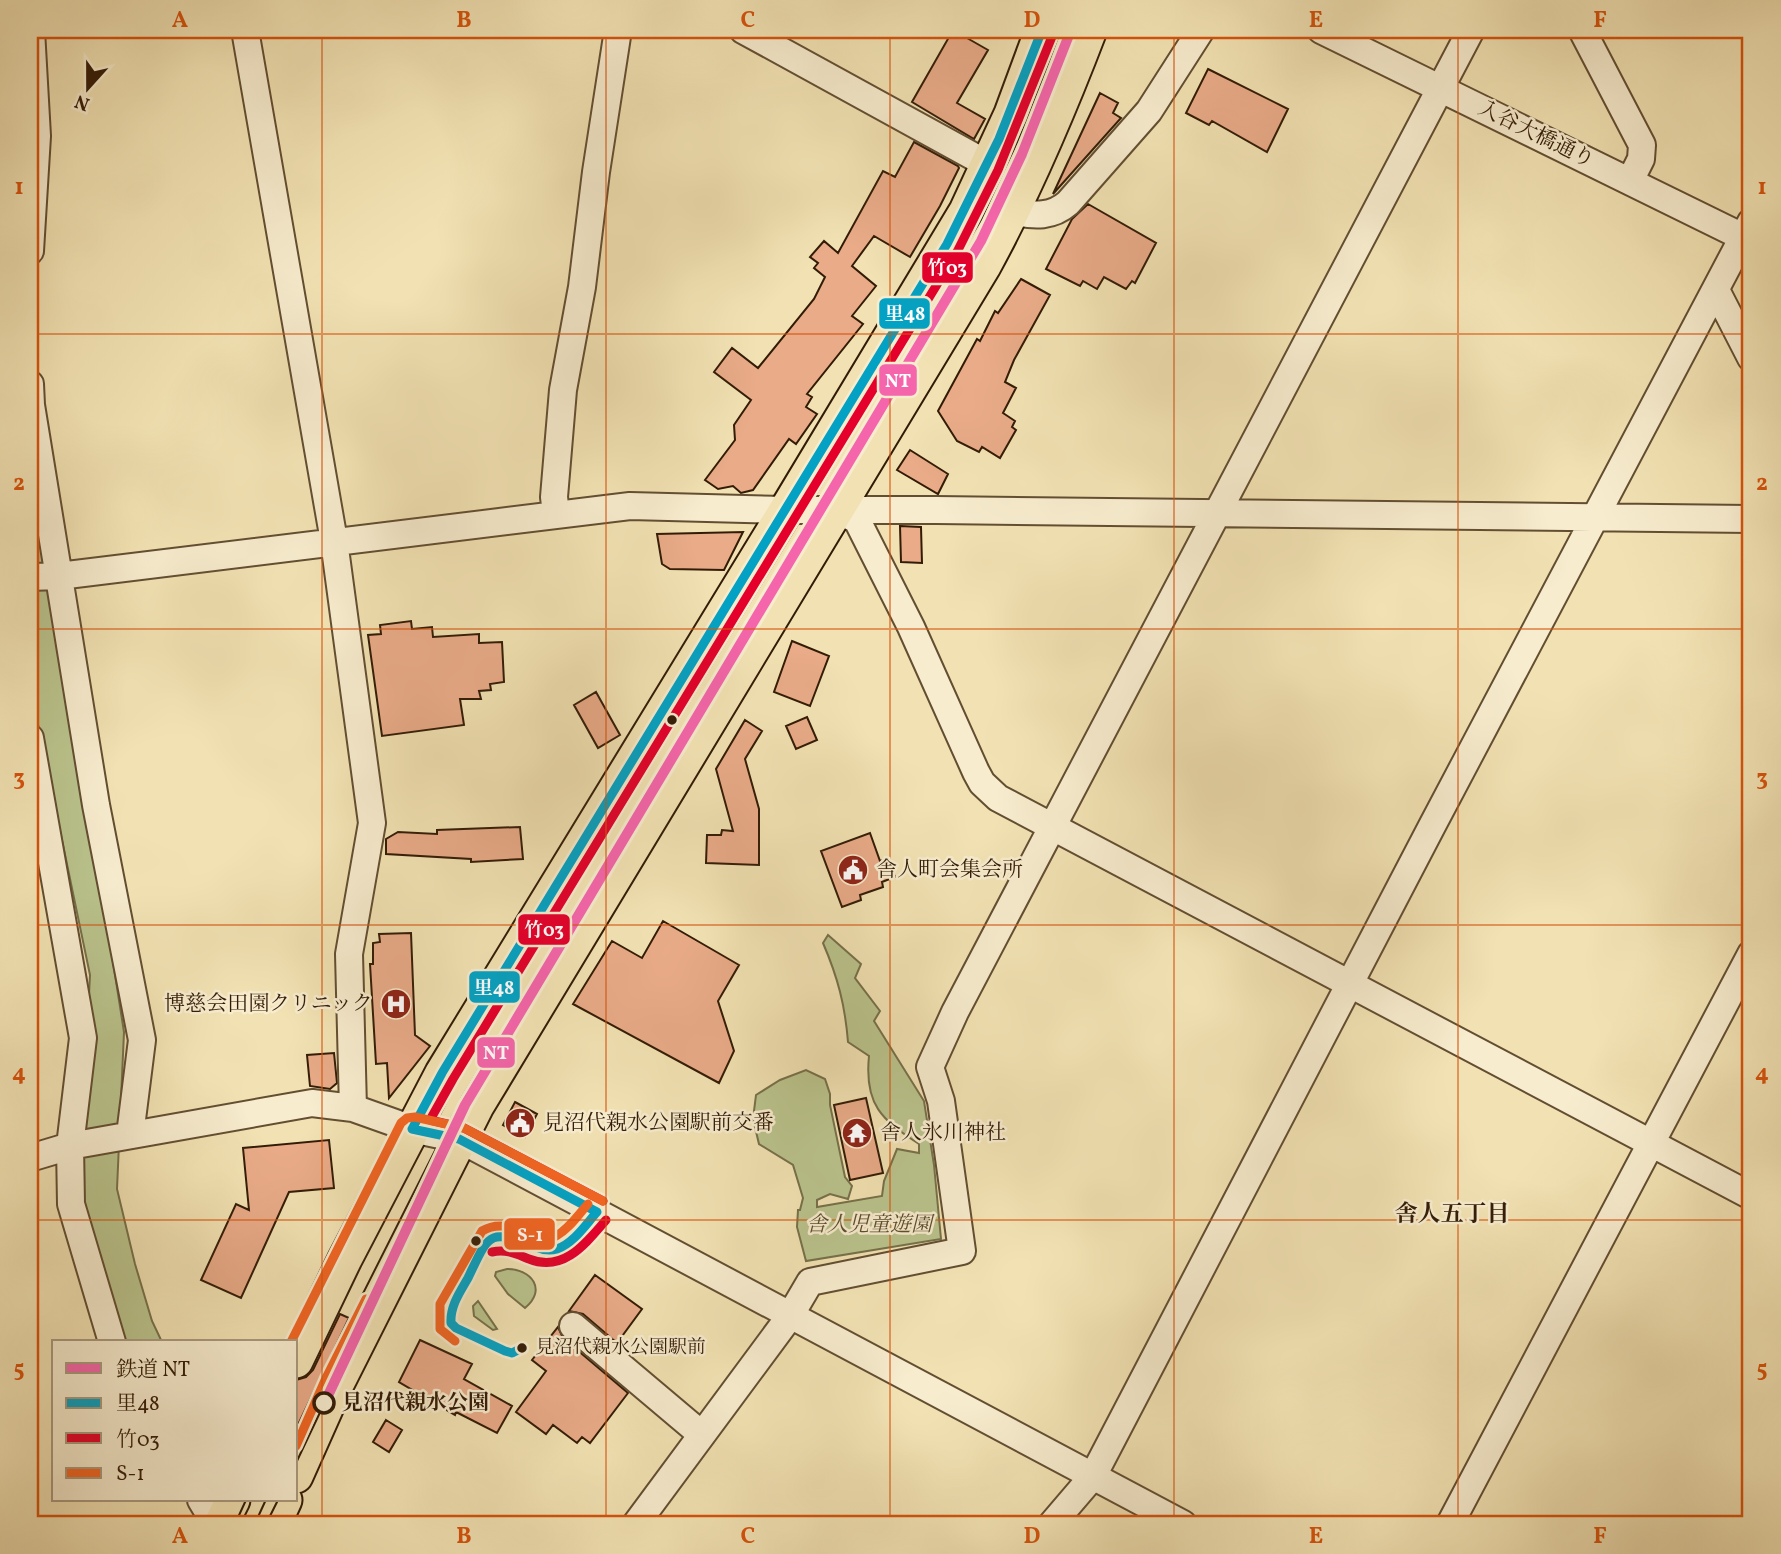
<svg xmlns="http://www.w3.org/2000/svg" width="1781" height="1554" font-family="Vollkorn,'Noto Serif JP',serif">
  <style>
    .green { fill: #bac38c; stroke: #76704a; stroke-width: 2 }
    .building { fill: #e9ab88; stroke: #331c07; stroke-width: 2 }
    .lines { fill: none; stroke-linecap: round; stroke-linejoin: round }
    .minor-casing { stroke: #634e32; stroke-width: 30 }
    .major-casing { stroke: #331c07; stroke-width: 37 }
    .minor { stroke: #f7ecce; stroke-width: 26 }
    .major { stroke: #f2e2b3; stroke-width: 33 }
    .tram { stroke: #331c07; stroke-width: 2 }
    .bus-1-casing { stroke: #f7ecce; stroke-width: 14 }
    .bus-2-casing { stroke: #f7ecce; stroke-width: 14 }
    .bus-3-casing { stroke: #f7ecce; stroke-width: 14 }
    .bus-1 { stroke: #03a2c4; stroke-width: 9 }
    .bus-2 { stroke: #e4002b; stroke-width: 9 }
    .bus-3 { stroke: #f26522; stroke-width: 9 }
    .rail-1-casing { stroke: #f7ecce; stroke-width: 16 }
    .rail-1 { stroke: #f565ab; stroke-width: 10 }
    .grid { fill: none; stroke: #d6530c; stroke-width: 2; stroke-opacity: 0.55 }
    .bus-dot { fill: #331c07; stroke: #f7ecce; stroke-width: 2.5 }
    .stop-dot { fill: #f7ecce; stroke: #331c07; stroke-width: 3.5 }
    .labels { text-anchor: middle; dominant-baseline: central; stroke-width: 5; stroke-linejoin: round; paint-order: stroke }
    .bus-label { font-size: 19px; fill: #331c07; stroke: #f7ecce; text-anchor: start }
    .street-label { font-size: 21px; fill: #331c07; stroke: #f7ecce }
    .poi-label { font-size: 21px; fill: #331c07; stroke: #f7ecce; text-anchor: start }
    .park-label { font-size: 21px; font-style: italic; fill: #5c4e2f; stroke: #f7ecce }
    .stop-label { font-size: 21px; font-weight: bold; fill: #331c07; stroke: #f7ecce; text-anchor: start }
    .neighbourhood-label { font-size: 23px; font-weight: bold; fill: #331c07; stroke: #f7ecce }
    .line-badge { stroke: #f7ecce; stroke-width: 2.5 }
    .badge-label { font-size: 19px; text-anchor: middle; font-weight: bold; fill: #fff }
    .neatline { fill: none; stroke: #d6530c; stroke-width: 2.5 }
    .grid-label { font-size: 23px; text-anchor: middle; font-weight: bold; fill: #d6530c }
  </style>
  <rect width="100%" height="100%" fill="#f2e2b3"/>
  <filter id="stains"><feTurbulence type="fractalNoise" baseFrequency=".00286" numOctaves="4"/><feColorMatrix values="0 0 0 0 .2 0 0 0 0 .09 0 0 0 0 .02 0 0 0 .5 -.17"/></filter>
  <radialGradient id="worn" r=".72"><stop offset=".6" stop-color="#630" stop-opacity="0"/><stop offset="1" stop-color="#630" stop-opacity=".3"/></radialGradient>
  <!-- green -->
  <path class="green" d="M30 470 39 540 53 581 124 1032 117 1189 135 1264 152 1321 162 1342H124L102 1262 82 1203 79 1182 90 975 30 686Z
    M828 935 861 964 855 978 880 1011 874 1021 924 1101 934 1165 941 1239 806 1261 797 1227 798 1210H800L803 1198 793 1165 759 1144 753 1119 756 1095 780 1080 806 1070 825 1079 830 1094V1105L845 1177 852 1186 848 1199 830 1194 817 1200V1207L882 1196 884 1181 897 1149 919 1153V1144C882 1120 864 1105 869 1056L848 1042C845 1005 838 978 823 943Z
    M507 1269C532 1269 547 1290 525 1308L508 1294 495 1276 496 1272Z
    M478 1301 497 1329 493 1330 474 1316 473 1306Z"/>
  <!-- building -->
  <path class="building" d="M953 30 988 50 957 103 985 119 974 139 912 102Z
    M1208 69 1288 109 1267 152 1212 121 1209 125 1186 113Z
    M1100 93 1118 103 1113 113 1121 118 1053 194Z
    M914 142 958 166 959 168 940 206 910 257 874 236 852 266 876 286 852 316 863 324 807 394 812 397 806 407 817 414 796 444 789 439 753 490 741 493 733 486 718 489 705 480 735 440 734 425 751 400 714 372 732 348 758 368 814 299 825 277 814 268 818 263 810 257 824 241 838 253 883 171 895 177Z
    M1088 204 1156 243 1135 283 1132 281 1126 289 1104 277 1097 289 1083 281 1080 286 1046 269 1072 219Z
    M1021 279 1050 295 1014 360 1005 382 1016 388 1003 413 1015 421 1012 427 1016 430 1000 458 982 447 979 452 957 441 938 411 977 339 980 341 995 311 998 313Z
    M910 450 948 474 938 494 897 470Z
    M900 526 921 527 922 563 901 562Z
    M743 532 724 570 670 569 662 564 657 534Z
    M411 621 412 629 432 627 433 637 479 634V643L502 642 504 682 490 684 491 690 479 691 481 699H460L464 725 382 736 368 635 381 634 380 625Z
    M792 641 829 656 810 706 774 692Z
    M596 692 620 735 598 748 574 705Z
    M807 717 817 740 796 749 786 726Z
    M745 720 762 731 745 759 759 809V865L706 863 707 835H721L722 830 733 831 716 769Z
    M520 827 523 859 471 862V859L386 854V839L398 832 437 834V830Z
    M870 833 880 861 888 859 895 877 882 882 883 887 860 895 861 900 842 907 821 851Z
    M663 921 739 965 718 1001 734 1051 719 1083 573 1004 612 941 642 958Z
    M411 933 415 1035 430 1046 389 1098 387 1063 376 1064 370 964H373V943L380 942 379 934Z
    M334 1053 337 1083 330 1089 310 1086 307 1055Z
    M866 1098 883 1173 850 1180 834 1105Z
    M515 1102 537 1114 525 1137 503 1125Z
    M329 1140 334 1188 289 1192 241 1298 201 1280 236 1204 249 1210 243 1148Z
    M595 1275 642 1309 617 1343 583 1314 569 1311Z
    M340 1314 349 1318 296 1429V1380L306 1377 313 1370Z
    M558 1327 563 1338 628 1393 590 1443 582 1437 577 1443 553 1425 546 1434 516 1412 546 1371 532 1360Z
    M420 1340 472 1364 464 1379 512 1406 497 1433 456 1412 455 1415 399 1382Z
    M386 1420 402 1430 389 1452 373 1442Z"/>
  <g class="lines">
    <!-- minor casing -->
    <g class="minor-casing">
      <path id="minor" d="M245 30 334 541 372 823 349 954 353 1108
        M743 30 989 165
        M1321 30 1751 241
        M1582 30 1642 145 1641 159 1630 181
        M1014 212C1035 216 1052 217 1068 203L1149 111 1201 30
        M30 251 37 136 31 30
        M1716 290 1751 358
        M30 384 31 405 96 805 142 1040 130 1135
        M838 510 857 520 911 627 976 772 982 783 998 798 1751 1196
        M556 514 554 497 563 390 582 287 596 172 618 30
        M30 577 59 576 630 506 786 510H936L1751 519
        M30 738 83 1038 70 1146 71 1204 112 1342
        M30 1158 70 1146 312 1103 353 1108 412 1129 459 1139 1183 1524
        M573 1326 701 1434
        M201 1500 210 1515 228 1524
        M636 1524 790 1316 810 1282 962 1251 941 1101 930 1067 955 1012 1471 30
        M1052 1524 1093 1476 1432 826 1751 222
        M1450 1524 1751 954"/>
    </g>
    <!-- major casing -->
    <g class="major-casing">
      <path id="major" d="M296 1361 345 1259 442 1073 786 510 966 211 1011 114 1042 30
        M296 1476 337 1384 477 1106 984 266C1026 189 1059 111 1090 30
        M221 1524 233 1500
        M274 1524 285 1500"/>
    </g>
    <!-- minor -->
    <use href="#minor" class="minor"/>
    <!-- major -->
    <use href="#major" class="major"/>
    <!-- tram -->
    <path class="tram" d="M296 1463 324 1404
      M235 1524 246 1500
      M266 1524 278 1500"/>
    <!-- bus-1 casing -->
    <g class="bus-1-casing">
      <path id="bus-1" d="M597 1212 459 1139 412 1129 442 1073 947 244 999 139 1042 30
        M522 1348 512 1353 505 1351 456 1328 451 1323C450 1306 460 1292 468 1278 490 1232 488 1229 536 1247 543 1250 550 1251 557 1249 574 1243 586 1224 597 1212"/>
    </g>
    <!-- bus-2 casing -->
    <g class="bus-2-casing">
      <path id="bus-2" d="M603 1201 464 1128 430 1120 453 1079 958 250 998 170 1053 34
        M492 1252C507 1249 516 1254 529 1259 564 1273 586 1243 606 1220"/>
    </g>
    <!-- bus-3 casing -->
    <g class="bus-3-casing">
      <path id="bus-3" d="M455 1341 440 1329V1304L482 1231C511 1214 537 1247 556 1236 569 1229 578 1215 588 1204
        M291 1342 401 1123 407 1118 415 1117 464 1128 603 1201
        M296 1446 326 1378 366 1299"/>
    </g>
    <!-- bus-1 -->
    <use href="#bus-1" class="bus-1"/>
    <!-- bus-2 -->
    <use href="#bus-2" class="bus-2"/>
    <!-- bus-3 -->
    <use href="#bus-3" class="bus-3"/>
    <!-- rail-1 casing -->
    <g class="rail-1-casing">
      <path id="rail-1" d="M324 1404 465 1105 981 241 1022 154 1071 30"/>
    </g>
    <!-- rail-1 -->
    <use href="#rail-1" class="rail-1"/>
  </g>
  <!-- grid -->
  <path class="grid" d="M322 30V1524M606 30V1524M890 30V1524M1174 30V1524M1458 30V1524M30 334H1751M30 629H1751M30 925H1751M30 1220H1751"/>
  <!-- icons -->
  <defs>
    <g id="civic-disc" transform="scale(1.575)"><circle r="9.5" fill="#8f2418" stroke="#f7ecce"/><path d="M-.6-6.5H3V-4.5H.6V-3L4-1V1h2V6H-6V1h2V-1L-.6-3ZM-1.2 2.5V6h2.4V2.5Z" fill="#fff"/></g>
    <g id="hospital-disc" transform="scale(1.575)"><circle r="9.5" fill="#8f2418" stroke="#f7ecce"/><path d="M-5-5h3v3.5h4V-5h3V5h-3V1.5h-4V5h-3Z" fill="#fff"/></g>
    <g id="temple-disc" transform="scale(1.575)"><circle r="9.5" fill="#8f2418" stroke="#f7ecce"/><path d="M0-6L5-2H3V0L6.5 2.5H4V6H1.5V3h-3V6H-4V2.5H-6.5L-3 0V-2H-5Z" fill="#fff"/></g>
  </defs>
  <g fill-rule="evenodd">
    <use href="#civic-disc" x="853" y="870"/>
    <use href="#hospital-disc" x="396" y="1004"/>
    <use href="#civic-disc" x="520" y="1123"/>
    <use href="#temple-disc" x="857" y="1133"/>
  </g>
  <!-- markers -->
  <g class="bus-dot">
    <circle cx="672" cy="720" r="6"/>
    <circle cx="476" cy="1241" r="6"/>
    <circle cx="522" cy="1348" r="6"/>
  </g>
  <circle class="stop-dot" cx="324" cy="1403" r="10"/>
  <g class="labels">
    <!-- bus labels -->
    <g class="bus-label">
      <text x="535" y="1348">見沼代親水公園駅前</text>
    </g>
    <!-- street labels -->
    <g class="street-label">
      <text transform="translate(1536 135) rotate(26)">入谷大橋通り</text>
    </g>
    <!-- poi labels -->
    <g class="poi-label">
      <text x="876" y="870">舎人町会集会所</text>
      <text x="373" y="1004" text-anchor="end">博慈会田園クリニック</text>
      <text x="543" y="1123">見沼代親水公園駅前交番</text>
      <text x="880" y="1133">舎人氷川神社</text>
    </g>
    <!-- park labels -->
    <g class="park-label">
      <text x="869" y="1225">舎人児童遊園</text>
    </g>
    <!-- stop labels -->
    <g class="stop-label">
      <text x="342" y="1403">見沼代親水公園</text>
    </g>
    <!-- neighbourhood labels -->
    <g class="neighbourhood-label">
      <text x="1452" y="1215">舎人五丁目</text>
    </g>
  </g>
  <g class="line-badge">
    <rect x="921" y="251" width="53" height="33" rx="7" fill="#e4002b"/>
    <rect x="878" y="297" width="53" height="33" rx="7" fill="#03a2c4"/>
    <rect x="878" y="363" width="40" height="34" rx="7" fill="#f565ab"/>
    <rect x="517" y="913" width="54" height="33" rx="7" fill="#e4002b"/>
    <rect x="468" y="970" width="53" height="34" rx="7" fill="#03a2c4"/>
    <rect x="476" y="1036" width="40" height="33" rx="7" fill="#f565ab"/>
    <rect x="503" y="1217" width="53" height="34" rx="7" fill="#f26522"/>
  </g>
  <g class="badge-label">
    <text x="947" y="274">竹03</text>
    <text x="905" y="320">里48</text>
    <text x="898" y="387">NT</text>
    <text x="544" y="936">竹03</text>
    <text x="494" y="994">里48</text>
    <text x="496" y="1059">NT</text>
    <text x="530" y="1241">S-1</text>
  </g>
  <!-- margin -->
  <rect width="1781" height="1554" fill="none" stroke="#f2e2b3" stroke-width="77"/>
  <!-- legend -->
  <rect x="52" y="1340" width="245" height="161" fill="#f7ecce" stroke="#a9997e" stroke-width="2"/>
  <rect x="66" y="1363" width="35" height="10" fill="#f565ab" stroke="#a9997e" stroke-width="2"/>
  <text x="116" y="1376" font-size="21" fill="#331c07">鉄道 NT</text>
  <rect x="66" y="1398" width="35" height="10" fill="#03a2c4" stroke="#a9997e" stroke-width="2"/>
  <text x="116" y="1410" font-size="21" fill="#331c07">里48</text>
  <rect x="66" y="1433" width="35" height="10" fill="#e4002b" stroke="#a9997e" stroke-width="2"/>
  <text x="116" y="1446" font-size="21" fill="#331c07">竹03</text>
  <rect x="66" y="1468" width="35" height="10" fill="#f26522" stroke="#a9997e" stroke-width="2"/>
  <text x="116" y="1480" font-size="21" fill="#331c07">S-1</text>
  <!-- north arrow -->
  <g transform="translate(88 88) rotate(201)" stroke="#f7ecce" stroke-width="5" paint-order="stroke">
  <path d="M0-5L12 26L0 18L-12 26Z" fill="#331c07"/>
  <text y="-10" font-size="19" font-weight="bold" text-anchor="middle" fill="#331c07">N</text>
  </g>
  <rect x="38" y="38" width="1704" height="1478" class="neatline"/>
  <g class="grid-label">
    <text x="180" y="27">A</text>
    <text x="464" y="27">B</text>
    <text x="748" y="27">C</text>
    <text x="1032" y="27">D</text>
    <text x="1316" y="27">E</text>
    <text x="1600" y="27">F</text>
    <text x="19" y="194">1</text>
    <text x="1762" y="194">1</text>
    <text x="19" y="490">2</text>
    <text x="1762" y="490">2</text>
    <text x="19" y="785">3</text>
    <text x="1762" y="785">3</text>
    <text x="19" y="1080">4</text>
    <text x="1762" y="1080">4</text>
    <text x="19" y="1376">5</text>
    <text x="1762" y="1376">5</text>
    <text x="180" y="1543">A</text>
    <text x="464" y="1543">B</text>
    <text x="748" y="1543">C</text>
    <text x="1032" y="1543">D</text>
    <text x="1316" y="1543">E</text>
    <text x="1600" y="1543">F</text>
  </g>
  <rect width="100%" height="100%" filter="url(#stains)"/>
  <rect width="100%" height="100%" fill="url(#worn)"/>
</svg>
